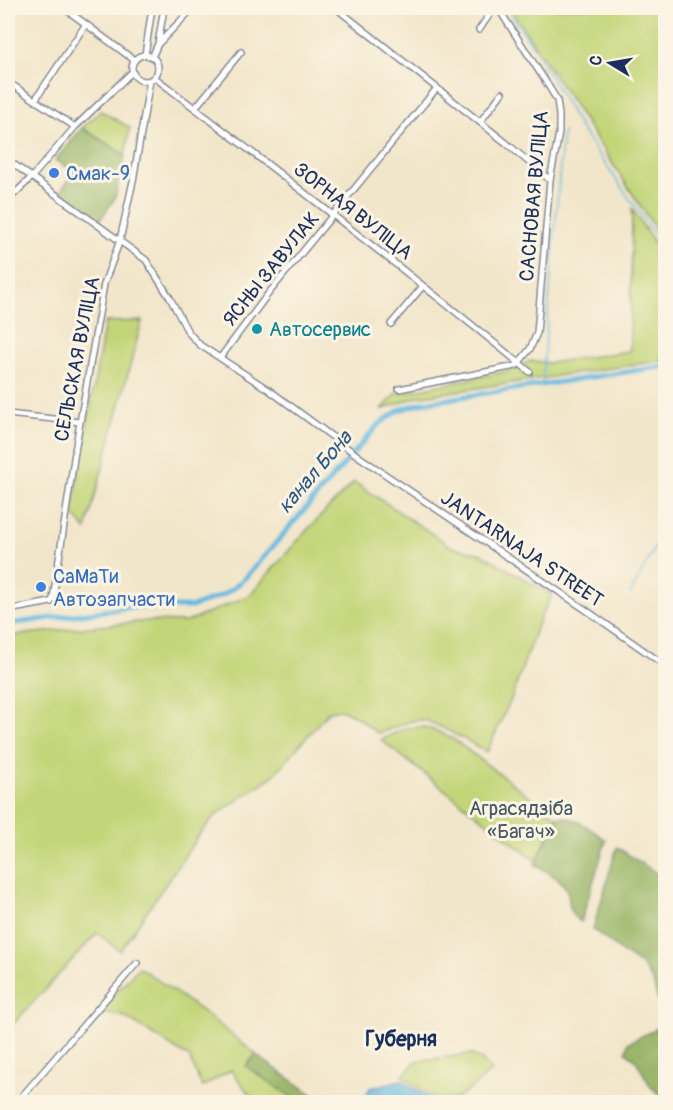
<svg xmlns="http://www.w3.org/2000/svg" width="673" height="1110" font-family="Pangolin,sans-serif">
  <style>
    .green { fill: #c3d578; stroke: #6f826b; stroke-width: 1.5 }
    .forest { fill: #9ab668; stroke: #5a7263; stroke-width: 1.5 }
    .water { fill: #65b9e1; stroke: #4074a0; stroke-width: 1.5 }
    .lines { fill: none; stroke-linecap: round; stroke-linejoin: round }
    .stream { stroke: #65b9e1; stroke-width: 1.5 }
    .canal { stroke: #65b9e1; stroke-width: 5 }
    .street-casing { stroke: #868a94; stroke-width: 8 }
    .street { stroke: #fff; stroke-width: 5 }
    .shop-dot { fill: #3f7fe0; stroke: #fcf5e5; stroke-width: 2 }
    .culture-dot { fill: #0f9aa8; stroke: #fcf5e5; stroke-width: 2 }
    .labels { text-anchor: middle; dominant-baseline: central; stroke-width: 6; stroke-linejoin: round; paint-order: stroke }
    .shop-label { font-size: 20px; fill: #366cbe; stroke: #fcf5e5; text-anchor: start }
    .street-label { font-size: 20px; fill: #1b2f5e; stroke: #fcf5e5 }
    .culture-label { font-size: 20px; fill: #0d838f; stroke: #fcf5e5; text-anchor: start }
    .park-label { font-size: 20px; fill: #455864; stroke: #fcf5e5 }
    .water-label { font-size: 21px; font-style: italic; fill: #315885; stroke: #fcf5e5 }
    .neighbourhood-label { font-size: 21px; font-weight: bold; fill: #1b2f5e; stroke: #fcf5e5 }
  </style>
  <rect width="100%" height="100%" fill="#fcf5e5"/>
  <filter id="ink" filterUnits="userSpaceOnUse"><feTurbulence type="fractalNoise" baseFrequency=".0167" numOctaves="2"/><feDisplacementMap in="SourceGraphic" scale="12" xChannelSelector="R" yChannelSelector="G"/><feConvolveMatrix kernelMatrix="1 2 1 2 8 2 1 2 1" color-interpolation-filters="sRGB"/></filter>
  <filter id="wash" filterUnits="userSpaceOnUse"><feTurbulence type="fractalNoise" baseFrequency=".008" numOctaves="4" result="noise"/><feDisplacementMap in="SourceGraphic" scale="24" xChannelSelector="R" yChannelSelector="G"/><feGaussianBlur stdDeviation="1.35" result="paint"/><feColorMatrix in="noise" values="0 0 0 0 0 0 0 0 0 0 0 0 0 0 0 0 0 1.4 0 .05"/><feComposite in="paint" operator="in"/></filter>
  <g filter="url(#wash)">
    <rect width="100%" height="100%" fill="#f2e6ca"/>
    <!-- green -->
    <path class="green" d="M510 8H665V244L651 222Z
      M101 111 130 128 125 155 82 128Z
      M632 209 665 259V360L416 397 381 410 396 394 513 370 530 361 549 363 630 351Z
      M142 321 86 530 72 513 105 322Z
      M354 482 452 547 482 554 552 595 538 623 512 697 487 752C476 746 433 721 423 720 406 719 393 731 377 733 361 722 350 706 329 711L274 775 216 815 199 835 120 951 97 933 14 1023 8 1020V636L147 621 187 622 250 595 307 530Z
      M424 727 439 732 453 739 557 817 536 861 381 740 406 728Z
      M139 967 202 1011 256 1054 246 1066 299 1102H255L231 1070 202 1087 189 1057 123 1016 101 1013 110 999Z
      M471 1054 482 1060 492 1071C476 1084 463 1100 441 1102L402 1076 416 1061Z"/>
    <!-- forest -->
    <path class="forest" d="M82 128 125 155 115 198 100 220 60 192 74 172 55 160Z
      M558 817C578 817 590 829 606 840L581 922C562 911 575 898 563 884 557 876 544 870 535 865Z
      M617 847 665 879V1016L658 1001 653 982 642 966 623 953 593 929Z
      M665 1018V1099L651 1087 635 1059 626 1052 628 1043 662 1026Z
      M256 1055 319 1099 324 1102H299L246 1066Z"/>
    <!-- water -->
    <path class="water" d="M401 1080 433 1100 434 1102H371L365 1098 370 1088Z"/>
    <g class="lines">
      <!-- stream -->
      <path class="stream" d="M506 8 533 46
        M537 53 581 129 666 251
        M542 385 563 131
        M630 594 666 527"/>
      <!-- canal -->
      <path class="canal" d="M8 624 133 607H192L223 595 236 586 248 575 378 425 399 410 422 403 666 366"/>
    </g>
  </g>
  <g filter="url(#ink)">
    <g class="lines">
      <!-- street casing -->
      <g class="street-casing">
        <path id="street" d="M64 8 134 60
          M336 8 505 142 550 180
          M479 30 494 8
          M159 43 193 8
          M132 68a13 13 0 1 1 26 0a13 13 0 1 1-26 0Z
          M145 55 152 8
          M152 57 158 44 164 8
          M154 77C281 174 407 271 530 372
          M8 82 75 127
          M35 100 86 24
          M195 108 241 52
          M480 122 502 93
          M8 160 146 260 170 298 188 332 200 345 269 390 361 458 586 610 666 666
          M8 200 31 178 75 127 132 72
          M391 324 423 286
          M220 358 268 294 437 88
          M399 389 516 366 530 349 537 333 550 180 559 133V115L557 100 546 82 498 8
          M8 414 80 422
          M8 610 51 602 53 599 76 445 100 308 104 284 120 240 133 181 150 80
          M17 1102 137 963"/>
      </g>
      <!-- street -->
      <use href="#street" class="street"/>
    </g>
  </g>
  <!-- markers -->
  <g class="shop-dot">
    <circle cx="54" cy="173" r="6"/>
    <circle cx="41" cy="587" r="6"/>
  </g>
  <circle class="culture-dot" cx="257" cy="329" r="6"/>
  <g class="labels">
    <!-- shop labels -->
    <g class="shop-label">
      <text x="66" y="173">Смак-9</text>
      <text x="53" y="576">СаМаТи<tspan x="53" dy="23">Автоэапчасти</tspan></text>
    </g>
    <!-- street labels -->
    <g class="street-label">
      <text transform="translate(534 196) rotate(-85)">САСНОВАЯ ВУЛІЦА</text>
      <text transform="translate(353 211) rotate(38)">ЗОРНАЯ ВУЛІЦА</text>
      <text transform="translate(271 269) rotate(-51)">ЯСНЫ ЗАВУЛАК</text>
      <text transform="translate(77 359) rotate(-79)">СЕЛЬСКАЯ ВУЛІЦА</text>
      <text transform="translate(522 549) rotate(34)">JANTARNAJA STREET</text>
    </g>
    <!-- culture labels -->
    <g class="culture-label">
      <text x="269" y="329">Автосервис</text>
    </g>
    <!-- park labels -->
    <g class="park-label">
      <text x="521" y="808">Аграсядзіба<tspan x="521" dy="23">«Багач»</tspan></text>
    </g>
    <!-- water labels -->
    <g class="water-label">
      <text transform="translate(315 472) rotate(-49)">канал Бона</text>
    </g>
    <!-- neighbourhood labels -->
    <g class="neighbourhood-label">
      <text x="401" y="1039">Губерня</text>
    </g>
  </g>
  <!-- margin -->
  <rect width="673" height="1110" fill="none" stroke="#fcf5e5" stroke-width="30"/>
  <!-- north arrow -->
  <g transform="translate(610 63) rotate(281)" stroke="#fcf5e5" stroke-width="4.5" paint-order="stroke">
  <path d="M0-4.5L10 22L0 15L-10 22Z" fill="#1b2f5e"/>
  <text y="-9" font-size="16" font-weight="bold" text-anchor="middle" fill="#1b2f5e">С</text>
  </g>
</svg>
